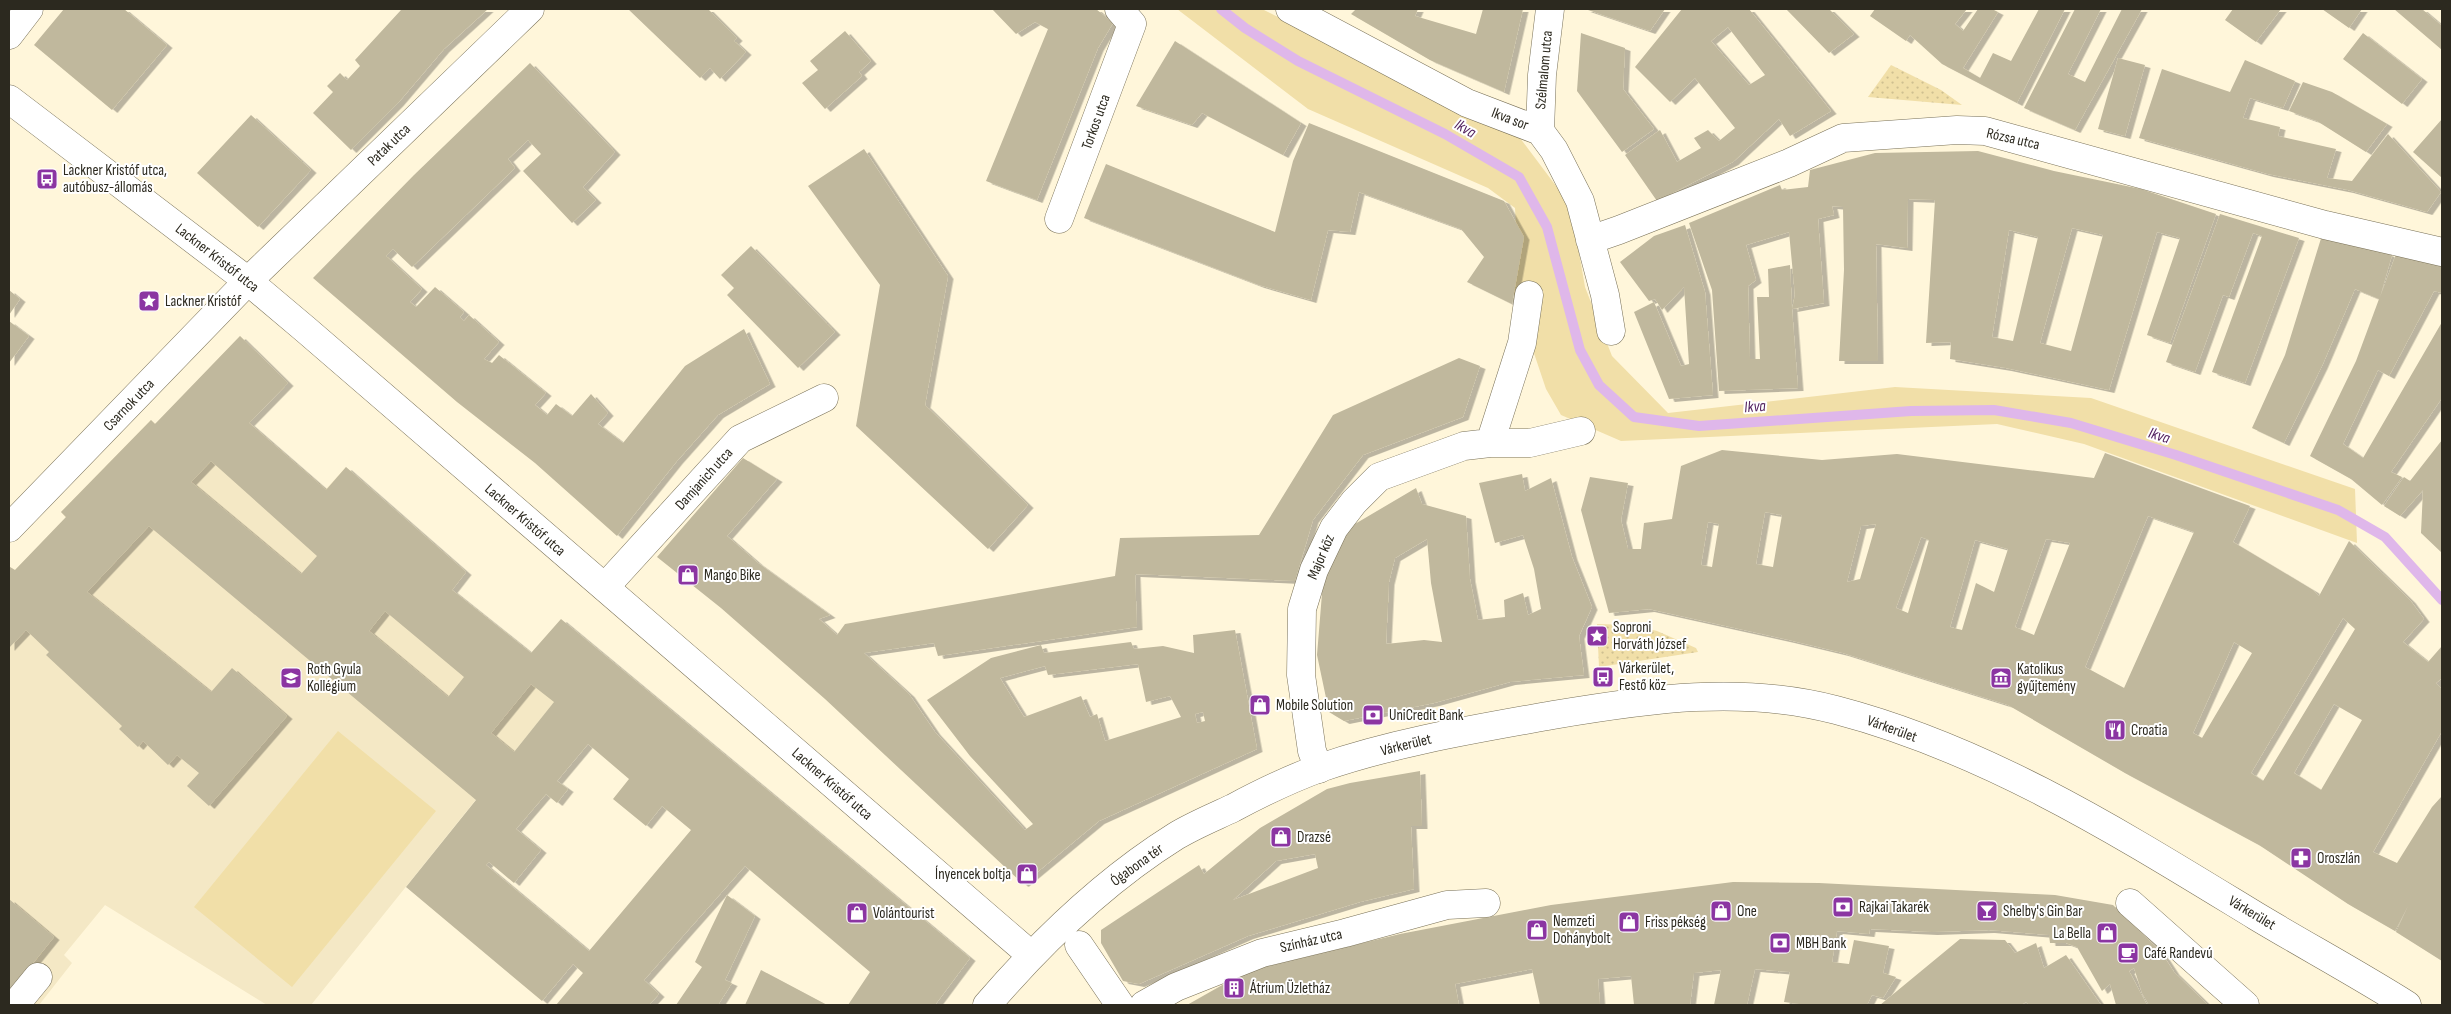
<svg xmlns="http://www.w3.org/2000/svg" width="2451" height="1014" font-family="'Sofia Sans Condensed',sans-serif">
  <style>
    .built { fill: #f4e8c5 }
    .grass { fill: #f1dfa8 }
    .park { fill: url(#park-dots) }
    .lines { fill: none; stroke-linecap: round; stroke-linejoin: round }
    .stream { stroke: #dfb7ea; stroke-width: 10 }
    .building { fill: #c0b89d; fill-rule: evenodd; filter: url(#shadow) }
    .street-casing { stroke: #797158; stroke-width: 29 }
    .secondary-casing { stroke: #797158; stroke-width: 29 }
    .street { stroke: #fff; stroke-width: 28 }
    .secondary { stroke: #fff; stroke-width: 28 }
    .labels { text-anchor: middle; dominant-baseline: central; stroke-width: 4; stroke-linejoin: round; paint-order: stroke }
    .street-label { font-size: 15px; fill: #2c291f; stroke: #fff }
    .poi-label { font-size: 15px; fill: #2c291f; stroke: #fff; text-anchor: start }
    .water-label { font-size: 16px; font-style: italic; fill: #542461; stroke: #fff }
  </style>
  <defs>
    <pattern id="park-dots" width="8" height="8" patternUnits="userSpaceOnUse" patternTransform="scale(1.25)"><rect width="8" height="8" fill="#f1dfa8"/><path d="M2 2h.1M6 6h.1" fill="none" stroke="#cfbf90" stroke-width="1.8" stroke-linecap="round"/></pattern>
    <filter id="shadow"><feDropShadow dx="5.5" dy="3" stdDeviation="0" flood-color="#0004"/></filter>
  </defs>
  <rect width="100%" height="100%" fill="#fff6da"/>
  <!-- built -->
  <path class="built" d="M240 336 288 383 249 423 326 489 346 467 466 572 452 590 531 653 596 650 311 1005H267L105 905 64 955 72 963 39 1005H9V568L10 567 15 570 66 518 61 512 151 420 156 424Z"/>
  <!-- grass -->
  <path class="grass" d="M1177 9H1262L1520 138 1571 206 1585 287 1612 356 1668 413 1895 387 2091 398 2355 489 2357 543 2084 444 1997 424 1621 441 1561 415 1546 389 1507 273 1517 244 1515 208 1488 188 1308 109Z
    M338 731 436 811 292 987 194 907Z"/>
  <!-- park -->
  <path class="park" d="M1891 65 1941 90 1962 105 1868 97Z
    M1597 624 1633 625 1657 631 1696 648 1698 652 1599 667Z"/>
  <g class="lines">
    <!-- stream -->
    <path class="stream" d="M1221 9 1245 28 1298 61 1445 134 1519 177 1547 227 1580 350 1599 385 1634 417 1699 426 1911 411 1994 410 2071 423 2176 455 2338 510 2385 537 2442 600"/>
  </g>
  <!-- building -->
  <path class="building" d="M64 9H124L167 45 112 110 34 45Z
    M399 9H488L444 49 398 103 351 150 313 113 333 92 327 86 340 73 347 80 360 66 355 60 401 10Z
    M628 9H708L737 38 734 41 746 52 720 79 710 68 700 78Z
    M992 9H1096L1113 23 1098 48 1037 200 986 181 1048 29 1035 22 1016 34Z
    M1356 9H1418L1415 16 1476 34 1483 9H1523L1504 92 1430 60 1351 14Z
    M1585 9H1665L1650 31Z
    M1682 9H1749L1831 111 1790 136 1779 119 1733 162 1657 201 1625 155 1660 130 1677 162 1701 148 1694 138 1708 130 1719 141 1735 128 1695 78 1670 102 1635 67ZM1728 27 1765 75 1749 85 1711 41Z
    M1786 9H1829L1854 34 1829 53Z
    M1875 9H1967L1955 24 1963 31 1978 9H1992L1998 12 1963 68 1980 78 1993 53 2011 61 2039 9H2065L2017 103 1942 64 1910 35 1906 41 1870 16Z
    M2075 9H2101L2068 74 2085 82 2122 9H2142L2075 130 2024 108Z
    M2233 9H2281L2256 42 2225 20Z
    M2322 9H2362L2349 28Z
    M2394 9H2422L2442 26V50Z
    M845 31 871 61 859 72 862 76 825 109 802 83 818 70 810 61Z
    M1581 33 1625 48 1623 89 1654 129 1622 152 1577 91Z
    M2363 33 2422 79 2402 104 2343 59Z
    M1175 41 1301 123 1283 155 1202 113 1192 125 1136 106Z
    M2118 58 2145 65 2125 136 2098 129Z
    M2245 60 2295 81 2283 108 2250 98 2243 118 2280 127 2278 136 2336 149 2327 178 2352 181 2388 134 2441 192 2427 212 2348 190 2268 174 2139 138 2162 69 2230 92Z
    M530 63 615 152 583 187 596 200 572 223 523 171 541 154 528 140 508 159 515 168 412 267 393 249 386 256 422 289 410 302 416 307 435 287 464 312 460 317 464 321 469 315 499 342 484 359 492 363 499 355 546 393 535 405 547 415 556 404 572 416 591 394 608 413 598 424 623 443 685 366 744 329 770 384 718 415 677 461 617 536 535 463 457 402 313 278 414 175Z
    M2303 82 2332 92 2387 124 2366 152 2317 121 2289 111Z
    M251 115 311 170 258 227 197 173Z
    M2442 119V178L2413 152Z
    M1309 123 1504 201 1524 237 1512 304 1467 282 1484 257 1461 229 1359 192 1350 232 1328 230 1311 300 1259 285 1084 218 1106 164 1275 232 1293 161Z
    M864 149 948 276 925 405 1028 505 988 549 856 426 880 285 808 186Z
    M1978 151 2054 171 2141 189 2216 214 2170 343 2147 335 2180 238 2157 232 2109 390 2006 368 1950 359 1951 342 1926 343 1935 200 1908 199 1907 248 1876 244 1878 361H1839L1844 270 1843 207 1832 206 1834 215 1818 219 1824 303 1792 309 1798 388 1719 391 1712 290 1689 223 1780 185 1782 190 1808 187 1810 170 1875 153ZM2072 228 2103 235 2071 351 2040 343ZM2009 230 2038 237 2013 341 1992 337ZM1789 232 1795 295 1792 309 1790 265 1768 269 1769 297H1757L1760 359H1750L1748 286 1756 280 1746 245Z
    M2220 214 2299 238 2245 383 2212 372 2262 236 2253 233 2229 297 2223 295 2195 372 2166 362Z
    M1685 225 1705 292 1713 395 1669 399 1634 312 1654 302 1681 366 1689 364 1684 287 1662 310 1655 299 1649 301 1620 262 1654 236Z
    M2323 232 2392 255 2380 297 2398 249 2442 262V293L2434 291 2389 376 2378 370 2343 444 2363 458 2442 322V398L2391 472 2402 477 2382 505 2351 479 2310 456 2356 361 2379 299 2355 289 2322 366 2284 443 2252 428 2285 355Z
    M751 246 835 332 798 368 727 295 734 288 721 275Z
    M9 290 20 299 9 315Z
    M9 321 29 336 9 363Z
    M240 336 288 383 249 423 326 490 346 467 466 572 452 590 531 653 561 619 970 958 935 1005H848L870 972 745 866 644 980 659 994 649 1005H556L583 973 573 964 542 1001 406 887 476 800 149 526 87 592 211 692 232 668 287 716 209 806 187 786 199 773 177 755 168 765 143 741 138 747 119 729 122 726 46 655 49 652 26 630 9 648V568L10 567 15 570 66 517 61 512 151 420 155 424ZM211 461 317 556 301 574 191 482ZM385 611 464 677 448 697 369 631ZM531 684 554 702 514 752 491 733ZM588 744 629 779 613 799 646 826 662 806 691 830 589 951 486 865 489 862 514 883 541 850 516 829 546 794 557 803 568 789 557 781Z
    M1459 358 1480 366 1463 417 1363 455 1313 520 1295 581 1135 574 1137 627 938 656 934 643 864 653 909 694 935 732 1025 830 1033 824 970 756 927 700 991 658 1041 645 1044 653 1131 642 1134 649 1163 646 1194 653 1193 635 1235 630 1257 749 1099 821 1023 884 825 699 721 608 657 557 743 458 777 479 727 536 758 563 830 615 819 619 837 635 845 624 1115 576 1120 538 1259 535 1333 415ZM1138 664 1146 702 1170 696 1181 717 1105 741 1097 714 1090 717 1081 696 1024 717 1000 678 1045 666 1048 675ZM1203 712 1205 721 1197 723 1195 714Z
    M2442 440V553L2421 533 2423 490 2400 516 2384 506 2404 477 2410 481Z
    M1722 450 1822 460 1897 454 2094 478 2105 453 2250 506 2233 542 2313 590 2319 596 2349 541 2410 600 2424 619 2403 642 2428 662 2442 646V678L2436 683 2442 689V731L2373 852 2397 863 2432 807 2442 796V961L2396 932 2408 906 2395 931 2348 904 2259 845 2125 773 2008 705 1843 653 1789 640 1649 609 1609 613 1581 510 1590 477 1628 483 1621 520 1628 549H1641L1644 523 1672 519 1681 466ZM1765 512 1782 515 1773 567 1756 564ZM2148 516 2194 532 2124 688 2085 667ZM1708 522 1719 524 1712 567 1701 565ZM1876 524 1860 579 1847 582 1861 526ZM1921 537 1929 540 1908 613 1896 608ZM2046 539 2070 543 2034 635 2015 627ZM1975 540 2008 549 1994 592 1976 583 1962 630 1950 627ZM2343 618 2355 629 2263 781 2251 773ZM2234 642 2252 653 2202 738 2193 733ZM2334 704 2362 720 2321 790 2294 773Z
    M1522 474 1525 491 1551 478 1572 557 1592 607 1579 636 1584 675 1510 682 1434 703 1344 721 1329 712 1317 655 1324 569 1338 534 1416 488 1422 504 1466 516 1470 579 1478 620 1505 617 1504 600 1523 593 1528 615 1541 609 1534 569 1523 535 1495 543 1479 483ZM1427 539 1431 583 1442 642 1424 640 1386 644 1389 582 1395 558Z
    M1420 771 1422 826H1411L1414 889 1360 902 1248 936 1139 984 1123 981 1101 943V930L1199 865 1204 874 1260 828 1327 789 1350 783ZM1315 854 1318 868 1233 900 1276 861Z
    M1733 882 1819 883 2055 895 2113 905 2161 952 2174 972 2208 1005H2149L2142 993 2134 968 2129 971 2147 1005H2116L2110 984 2102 991 2077 947 2066 943H2050L2049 935 1989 930 1932 932 1870 929 1869 934 1837 931 1832 962 1849 964 1854 940 1889 946 1883 973 1896 977 1883 998 1872 995 1867 1005H1807L1784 1002 1790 972 1755 969 1747 1005H1714L1721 970 1694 973 1690 1005H1634L1631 976 1598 979 1600 1005H1540L1532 969 1455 984 1459 1005H1187L1247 971 1400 934 1551 905Z
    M727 895 755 916 725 980 732 983 718 1005H676L702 967 695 962Z
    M9 899 54 937 9 993Z
    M1960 939 2005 940 2015 953 2036 943 2044 968 2066 955 2101 1005H2029L2026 1002 2021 1005H1880Z
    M761 970 827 1005H745Z"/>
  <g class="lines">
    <!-- street casing -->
    <g class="street-casing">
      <path id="street" d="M1290 9 1467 103 1540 131 1554 150 1580 201 1605 295 1611 331
        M9 35 29 9
        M1540 131 1542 75 1550 9
        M1059 219 1132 24 1119 9
        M1590 240 1619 230 1789 163 1843 138 1957 130 1985 131 2325 225 2442 252
        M1490 443 1522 343 1529 295
        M9 528 248 281 530 9
        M605 587 740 439 824 398
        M1319 769 1312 751 1301 675 1302 609 1314 570 1334 528 1354 502 1379 477 1464 446 1490 443H1530L1581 431
        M2130 903 2245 1005
        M1079 945 1120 1005
        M15 1005 38 977
        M1144 1005 1176 987 1262 953 1345 933 1447 905 1486 903"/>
    </g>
    <!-- secondary casing -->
    <g class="secondary-casing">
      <path id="secondary" d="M9 99 248 281 305 329 1031 955
        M987 1005C1042 941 1104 881 1176 836 1194 825 1214 817 1233 808 1261 793 1290 779 1320 768 1395 742 1475 729 1553 715 1648 699 1741 685 1836 710 1989 750 2123 835 2256 916 2306 946 2358 974 2407 1005"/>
    </g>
    <!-- street -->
    <use href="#street" class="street"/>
    <!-- secondary -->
    <use href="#secondary" class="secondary"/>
  </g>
  <!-- icons -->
  <defs>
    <g id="bus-square" transform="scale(1.125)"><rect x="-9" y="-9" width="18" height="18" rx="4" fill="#8b35a2" stroke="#fff"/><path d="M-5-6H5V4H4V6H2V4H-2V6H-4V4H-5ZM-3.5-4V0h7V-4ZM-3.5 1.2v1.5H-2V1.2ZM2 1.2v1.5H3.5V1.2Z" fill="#fff"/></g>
    <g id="sight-square" transform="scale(1.125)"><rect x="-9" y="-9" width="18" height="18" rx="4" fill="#8b35a2" stroke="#fff"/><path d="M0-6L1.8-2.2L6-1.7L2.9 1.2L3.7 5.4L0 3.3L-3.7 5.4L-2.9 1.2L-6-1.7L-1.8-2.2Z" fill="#fff"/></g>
    <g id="shop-square" transform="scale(1.125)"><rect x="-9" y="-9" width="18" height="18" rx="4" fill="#8b35a2" stroke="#fff"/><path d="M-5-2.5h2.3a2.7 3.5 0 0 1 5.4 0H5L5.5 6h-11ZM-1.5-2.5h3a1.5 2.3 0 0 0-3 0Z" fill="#fff"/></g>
    <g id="school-square" transform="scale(1.125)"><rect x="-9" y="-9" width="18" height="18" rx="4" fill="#8b35a2" stroke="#fff"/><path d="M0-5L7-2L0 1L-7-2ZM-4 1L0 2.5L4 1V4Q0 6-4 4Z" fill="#fff"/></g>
    <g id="museum-square" transform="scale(1.125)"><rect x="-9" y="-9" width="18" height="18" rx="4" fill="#8b35a2" stroke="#fff"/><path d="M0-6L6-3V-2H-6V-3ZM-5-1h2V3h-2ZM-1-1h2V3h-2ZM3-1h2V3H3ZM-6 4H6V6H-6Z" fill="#fff"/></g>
    <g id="bank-square" transform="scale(1.125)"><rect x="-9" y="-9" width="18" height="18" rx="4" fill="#8b35a2" stroke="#fff"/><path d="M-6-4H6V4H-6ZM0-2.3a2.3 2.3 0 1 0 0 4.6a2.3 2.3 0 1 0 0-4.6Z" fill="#fff"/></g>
    <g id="restaurant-square" transform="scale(1.125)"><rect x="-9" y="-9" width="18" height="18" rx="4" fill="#8b35a2" stroke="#fff"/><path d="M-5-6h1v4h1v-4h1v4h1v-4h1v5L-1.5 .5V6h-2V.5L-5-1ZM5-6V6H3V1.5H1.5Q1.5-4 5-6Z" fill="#fff"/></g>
    <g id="pharmacy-square" transform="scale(1.125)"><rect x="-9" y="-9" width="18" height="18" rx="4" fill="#8b35a2" stroke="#fff"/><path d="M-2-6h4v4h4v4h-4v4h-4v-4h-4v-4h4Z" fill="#fff"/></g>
    <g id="bar-square" transform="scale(1.125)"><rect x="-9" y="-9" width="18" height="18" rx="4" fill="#8b35a2" stroke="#fff"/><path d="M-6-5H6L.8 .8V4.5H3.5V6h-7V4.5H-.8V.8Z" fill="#fff"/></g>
    <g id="cafe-square" transform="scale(1.125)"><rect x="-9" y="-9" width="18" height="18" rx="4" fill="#8b35a2" stroke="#fff"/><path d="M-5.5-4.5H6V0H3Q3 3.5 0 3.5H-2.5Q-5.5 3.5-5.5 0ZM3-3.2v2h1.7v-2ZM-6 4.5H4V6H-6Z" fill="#fff"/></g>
    <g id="building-square" transform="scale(1.125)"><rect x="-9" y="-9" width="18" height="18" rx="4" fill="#8b35a2" stroke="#fff"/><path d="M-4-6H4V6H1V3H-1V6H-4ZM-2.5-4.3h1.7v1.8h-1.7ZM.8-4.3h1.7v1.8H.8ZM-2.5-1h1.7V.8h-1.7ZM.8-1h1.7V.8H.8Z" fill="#fff"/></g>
  </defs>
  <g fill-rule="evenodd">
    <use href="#bus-square" x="47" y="179"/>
    <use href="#sight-square" x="149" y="301"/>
    <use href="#shop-square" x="688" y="575"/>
    <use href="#sight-square" x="1597" y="636"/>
    <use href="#bus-square" x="1603" y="677"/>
    <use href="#school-square" x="291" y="678"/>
    <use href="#museum-square" x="2001" y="678"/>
    <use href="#shop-square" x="1260" y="705"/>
    <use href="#bank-square" x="1373" y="715"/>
    <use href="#restaurant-square" x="2115" y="730"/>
    <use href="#shop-square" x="1281" y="837"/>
    <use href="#pharmacy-square" x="2301" y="858"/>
    <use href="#shop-square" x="1027" y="874"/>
    <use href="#bank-square" x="1843" y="907"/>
    <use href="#shop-square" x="1721" y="911"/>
    <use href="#bar-square" x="1987" y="911"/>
    <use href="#shop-square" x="857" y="913"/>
    <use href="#shop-square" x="1629" y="922"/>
    <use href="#shop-square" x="1537" y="930"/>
    <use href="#shop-square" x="2107" y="933"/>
    <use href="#bank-square" x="1780" y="943"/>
    <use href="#cafe-square" x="2128" y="953"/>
    <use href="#building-square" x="1234" y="988"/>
  </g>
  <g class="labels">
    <!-- street labels -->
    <g class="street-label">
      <text transform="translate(1544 70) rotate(-85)">Szélmalom utca</text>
      <text transform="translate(1510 119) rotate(21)">Ikva sor</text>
      <text transform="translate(1096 122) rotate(-70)">Torkos utca</text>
      <text transform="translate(2013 139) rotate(13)">Rózsa utca</text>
      <text transform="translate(389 145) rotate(-44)">Patak utca</text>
      <text transform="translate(217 258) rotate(38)">Lackner Kristóf utca</text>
      <text transform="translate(129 405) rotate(-46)">Csarnok utca</text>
      <text transform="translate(704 479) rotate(-48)">Damjanich utca</text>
      <text transform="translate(525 520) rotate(41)">Lackner Kristóf utca</text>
      <text transform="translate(1321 557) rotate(-67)">Major köz</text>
      <text transform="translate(1892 729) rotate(20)">Várkerület</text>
      <text transform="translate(1406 745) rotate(-14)">Várkerület</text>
      <text transform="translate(832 784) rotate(41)">Lackner Kristóf utca</text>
      <text transform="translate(1137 865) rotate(-36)">Ógabona tér</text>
      <text transform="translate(2252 913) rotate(31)">Várkerület</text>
      <text transform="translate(1311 941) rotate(-13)">Színház utca</text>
    </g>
    <!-- poi labels -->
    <g class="poi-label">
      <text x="63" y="170">Lackner Kristóf utca,<tspan x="63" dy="17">autóbusz-állomás</tspan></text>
      <text x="165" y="301">Lackner Kristóf</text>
      <text x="704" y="575">Mango Bike</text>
      <text x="1613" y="627">Soproni<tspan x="1613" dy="17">Horváth József</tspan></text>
      <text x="1619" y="668">Várkerület,<tspan x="1619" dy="17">Festő köz</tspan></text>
      <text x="307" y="669">Roth Gyula<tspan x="307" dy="17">Kollégium</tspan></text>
      <text x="2017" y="669">Katolikus<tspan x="2017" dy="17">gyűjtemény</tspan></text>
      <text x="1276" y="705">Mobile Solution</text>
      <text x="1389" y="715">UniCredit Bank</text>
      <text x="2131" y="730">Croatia</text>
      <text x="1297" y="837">Drazsé</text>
      <text x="2317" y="858">Oroszlán</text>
      <text x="1011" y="874" text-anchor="end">Ínyencek boltja</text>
      <text x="1859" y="907">Rajkai Takarék</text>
      <text x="1737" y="911">One</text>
      <text x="2003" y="911">Shelby's Gin Bar</text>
      <text x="873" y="913">Volántourist</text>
      <text x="1553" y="921">Nemzeti<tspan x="1553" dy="17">Dohánybolt</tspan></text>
      <text x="1645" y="922">Friss pékség</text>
      <text x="2091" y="933" text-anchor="end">La Bella</text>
      <text x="1796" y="943">MBH Bank</text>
      <text x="2144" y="953">Café Randevú</text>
      <text x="1250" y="988">Átrium Üzletház</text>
    </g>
    <!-- water labels -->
    <g class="water-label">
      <text transform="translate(1465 129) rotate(30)">Ikva</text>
      <text transform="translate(1755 407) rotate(-4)">Ikva</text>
      <text transform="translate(2159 436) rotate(18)">Ikva</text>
    </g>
  </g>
  <!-- border -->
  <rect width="2451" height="1014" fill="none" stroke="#2c291f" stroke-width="20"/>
</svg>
